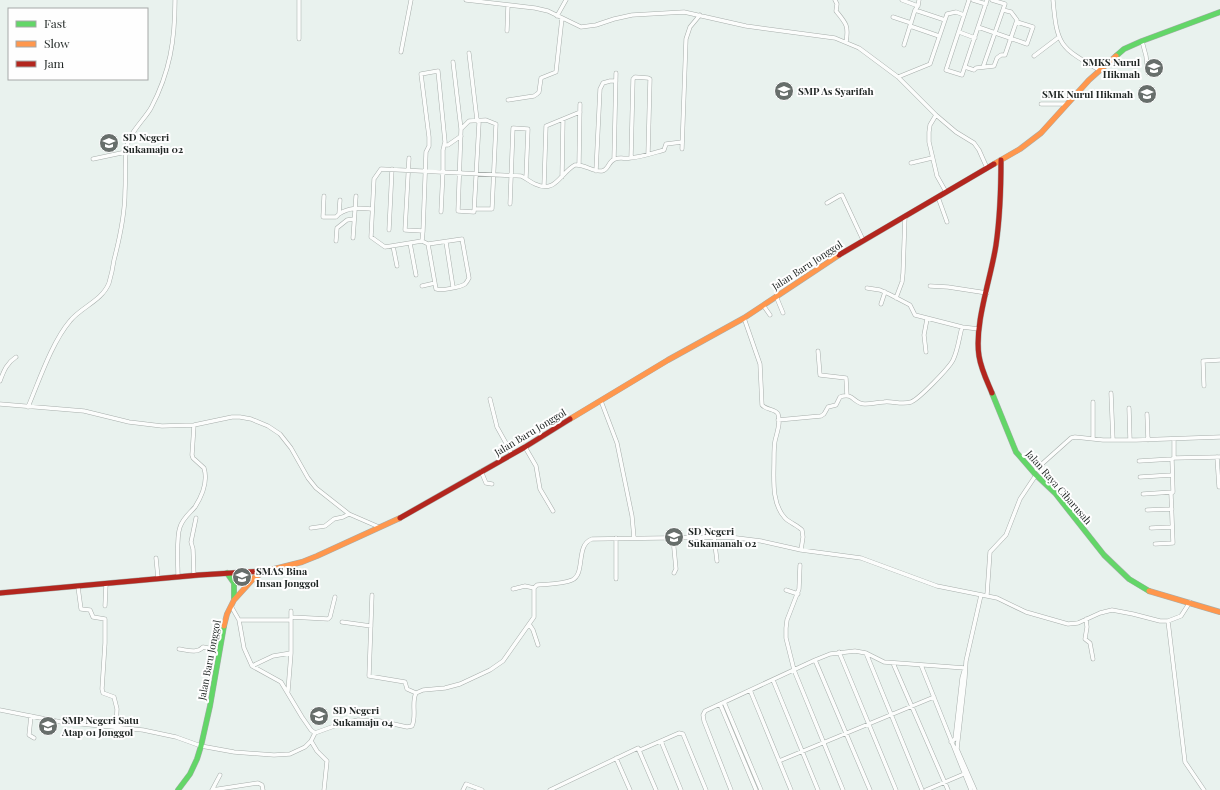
<svg xmlns="http://www.w3.org/2000/svg" width="1220" height="790" font-family="'Playfair Display',serif">
  <style>
    .lines { fill: none; stroke-linecap: round; stroke-linejoin: round }
    .street-casing { stroke: #a7aeab; stroke-width: 4.5 }
    .fast-casing { stroke: #a7aeab; stroke-width: 6 }
    .slow-casing { stroke: #a7aeab; stroke-width: 6 }
    .jam-casing { stroke: #a7aeab; stroke-width: 6 }
    .street { stroke: #fcfdfc; stroke-width: 3.5 }
    .fast { stroke: #63d668; stroke-width: 5 }
    .slow { stroke: #ff974d; stroke-width: 5 }
    .jam { stroke: #b3261e; stroke-width: 5 }
    .labels { text-anchor: middle; dominant-baseline: central; stroke-width: 4; stroke-linejoin: round; paint-order: stroke }
    .poi-label { font-size: 10px; font-weight: bold; fill: #212725; stroke: #fefefe; text-anchor: start }
    .street-label { font-size: 10px; fill: #212725; stroke: #fefefe }
  </style>
  <rect width="100%" height="100%" fill="#e9f2ee"/>
  <g class="lines">
    <!-- street casing -->
    <g class="street-casing">
      <path id="street" d="M299 0V39
        M466 0 535 8 548 11 581 27 596 25 614 19 632 15 684 12 746 26 835 38 859 48 898 77 936 115 956 132 974 143 979 150 987 168
        M835 0 837 4 836 11C846 23 849 26 846 42
        M902 0 918 6
        M919 0 918 6 915 10 945 20
        M969 0 946 70 962 75 987 0
        M973 0 986 4
        M1053 0C1057 46 1060 47 1099 70
        M557 16 566 0
        M893 17 911 23
        M910 26 939 36
        M978 27 1027 44 1033 27 1017 22
        M507 31 508 5
        M959 32 975 38
        M1142 41 1146 56 1148 73
        M904 45 915 10
        M401 52 411 0
        M1034 56 1059 37
        M453 62 461 129 458 211 474 212 479 123 477 120 469 53
        M965 67 974 70 976 68 994 66 997 58 1001 55H1005L1017 20 1011 12 1003 10
        M983 67 1005 4 992 0
        M898 77 930 64 947 14 956 12 964 15
        M508 100 534 96 537 94 539 92 541 78 556 72 562 18
        M1041 104H1065
        M936 115 930 125 929 132V142L937 176 946 192
        M461 129 469 121 486 120 496 124 492 209H475
        M444 145H448L461 136
        M682 149 686 39 690 27 700 15
        M409 158 405 230 423 231 426 152 429 146V137L421 74 438 71 445 142 443 150V171L441 212
        M631 158 633 79 635 77 648 78 650 79 648 154
        M93 159 126 152
        M614 159 616 73
        M911 163 932 158
        M579 164 580 104
        M596 171 600 89 603 83 610 81H616
        M562 177 563 119
        M544 186 546 126 580 112
        M324 196 323 217H336L339 214 340 200
        M938 197 947 222
        M827 203 839 196 842 195 863 240
        M510 204 513 128 528 129 526 178
        M339 214C349 207 360 208 372 209
        M389 230 392 169
        M423 231 422 241 385 247 371 237 374 179 381 169 521 176C526 178 530 182 535 184 556 194 560 173 575 165 585 164 592 172 602 171 609 170 608 161 615 159 620 157 625 159 630 158 642 157 653 153 664 150L666 144 682 142
        M353 238 356 196
        M336 241 337 228 347 220 354 219
        M422 241 428 244 462 239 469 278C468 280 467 282 465 284 461 287 441 291 436 289L428 244
        M446 242 453 287
        M410 243 416 275
        M393 246 397 266
        M422 286 435 283
        M930 286 948 287 987 293
        M867 288 880 290 889 294 910 305 915 315 962 327 979 329
        M776 296 783 313
        M896 298 902 282 903 273 905 216
        M881 304 885 292
        M763 305 770 315
        M744 318 760 364 762 405C766 410 776 409 778 414 781 423 777 432 775 441 774 446 774 453 774 459 774 478 771 503 785 518 790 523 797 525 802 530L803 537 801 550
        M818 351 820 375 846 378 847 396
        M926 352 924 335 927 319
        M0 381C4 370 7 363 16 357
        M1204 386 1203 361 1220 360
        M1111 393 1113 440
        M490 399 497 427 512 454
        M601 401 617 443 632 516 634 538
        M1093 402V439
        M0 404 84 411 129 422 162 426 194 425 232 417H240L251 419 268 426 280 434 291 448 308 478 316 488 349 514 379 527
        M28 407C39 381 52 342 70 321 81 307 102 301 109 283 111 276 113 267 114 260 120 237 125 215 125 191 126 176 124 161 127 146 130 132 144 120 151 108 170 72 175 40 175 0
        M1129 408 1130 440
        M1147 414 1148 440
        M778 420 821 416 824 414 828 407 836 405 840 397C854 392 853 404 865 404 872 404 878 402 884 402 893 401 902 405 911 402 919 399 949 368 953 360 958 350 959 338 962 327
        M525 447 536 466 540 489 553 511
        M1217 457 1219 487
        M1174 458 1220 457
        M1139 461 1172 459
        M481 471 486 483 492 484
        M1033 472 1071 438 1075 437 1103 440H1136L1220 437
        M1140 477 1172 475
        M1143 494 1173 492
        M1147 510 1172 509
        M311 528 325 526 334 519 343 517 349 514
        M1151 528 1172 527
        M714 537 717 561
        M616 538V579
        M673 538 676 569 674 573
        M1155 544 1173 543 1171 494 1173 492 1172 459 1174 458V439
        M156 558 158 578
        M800 565 799 589 787 620 786 628V638L794 670 843 790
        M194 576 193 549 191 542 196 518
        M178 577C178 564 176 538 180 527 183 518 190 513 195 507 202 496 208 481 204 468L193 458 192 455 194 425
        M78 587 81 609 90 610 93 617 105 619V643L102 689 103 693 114 697 117 709 116 727
        M513 589 525 586 534 588
        M786 590 798 594
        M372 595 369 676 405 682 407 689 416 693
        M987 595 990 552 1006 535 1020 499 1036 475
        M105 606 106 584
        M231 606 239 620 244 648 252 666 281 682 302 717 311 730 315 733 337 725 358 720 380 721 407 727 412 726C417 716 411 703 416 693L423 690 445 688 460 684 490 670 503 661 534 617V588L537 585C547 584 564 584 572 580 586 574 575 545 592 539L729 537 761 541 801 550 861 558 937 586 997 598 1026 612 1068 624 1078 623 1100 613 1112 610 1133 614 1160 621H1168L1181 616 1190 602
        M291 617 328 619 330 617 335 597
        M1086 619 1087 627 1085 639 1090 643 1093 659
        M239 620H291
        M1168 621 1185 762 1204 790
        M342 622 371 626
        M529 624 533 630 538 645
        M179 649C187 650 197 654 203 647L219 650
        M839 652 896 790
        M866 653 922 790
        M815 660 870 790
        M893 663 948 790
        M921 665 971 790
        M252 666 273 656 291 653
        M773 680 818 790
        M750 690 791 790
        M288 691 291 653V611
        M724 702 761 790
        M720 704 756 790
        M0 710 61 722 143 730 176 737 201 746 234 752 274 755 290 754 305 747 311 741 315 733
        M31 716 29 735 34 738
        M311 741 317 751 327 761 324 790
        M661 741 681 790
        M951 742 955 739 962 678 964 671
        M640 750 679 733 683 734 706 790
        M616 758 630 790
        M779 761 934 697
        M212 790 258 783 262 785 263 790
        M212 790 220 775
        M463 790 466 784 482 790
        M550 790 638 748 656 790
        M731 790 704 721 703 715 705 711 815 660 830 654 855 651 866 653 884 662 965 668
        M926 790 964 774
        M975 790 957 749 965 678 966 661 981 595"/>
    </g>
    <!-- fast casing -->
    <g class="fast-casing">
      <path id="fast" d="M1116 56 1124 49 1142 41 1220 12
        M992 393 1016 452 1036 475 1055 493 1104 555 1129 579 1149 591
        M227 573 234 583V598
        M178 790 190 774 197 759 201 746 210 706 224 626"/>
    </g>
    <!-- slow casing -->
    <g class="slow-casing">
      <path id="slow" d="M994 164 1020 149 1041 133 1089 80 1116 56
        M570 419 668 360 744 318 839 255
        M1149 591 1220 612
        M224 626 227 614 234 600 255 577 266 571 302 562 317 556 400 518"/>
    </g>
    <!-- jam casing -->
    <g class="jam-casing">
      <path id="jam" d="M839 255 994 164
        M992 393C987 381 981 369 979 356 974 324 991 278 996 245 1000 217 1001 188 1001 160
        M400 518 525 447 570 419
        M0 593 199 575 266 571"/>
    </g>
    <!-- street -->
    <use href="#street" class="street"/>
    <!-- fast -->
    <use href="#fast" class="fast"/>
    <!-- slow -->
    <use href="#slow" class="slow"/>
    <!-- jam -->
    <use href="#jam" class="jam"/>
  </g>
  <!-- icons -->
  <defs>
    <g id="school-disc" transform="scale(1)"><circle r="9.5" fill="#676e6b" stroke="#fefefe"/><path d="M0-5L7-2L0 1L-7-2ZM-4 1L0 2.5L4 1V4Q0 6-4 4Z" fill="#fff"/></g>
  </defs>
  <g fill-rule="evenodd">
    <use href="#school-disc" x="1154" y="68"/>
    <use href="#school-disc" x="784" y="91"/>
    <use href="#school-disc" x="1147" y="94"/>
    <use href="#school-disc" x="109" y="143"/>
    <use href="#school-disc" x="674" y="537"/>
    <use href="#school-disc" x="242" y="577"/>
    <use href="#school-disc" x="319" y="716"/>
    <use href="#school-disc" x="48" y="726"/>
  </g>
  <g class="labels">
    <!-- poi labels -->
    <g class="poi-label">
      <text x="1140" y="62" text-anchor="end">SMKS Nurul<tspan x="1140" dy="12">Hikmah</tspan></text>
      <text x="798" y="91">SMP As Syarifah</text>
      <text x="1133" y="94" text-anchor="end">SMK Nurul Hikmah</text>
      <text x="123" y="137">SD Negeri<tspan x="123" dy="12">Sukamaju 02</tspan></text>
      <text x="688" y="531">SD Negeri<tspan x="688" dy="12">Sukamanah 02</tspan></text>
      <text x="256" y="571">SMAS Bina<tspan x="256" dy="12">Insan Jonggol</tspan></text>
      <text x="333" y="710">SD Negeri<tspan x="333" dy="12">Sukamaju 04</tspan></text>
      <text x="62" y="720">SMP Negeri Satu<tspan x="62" dy="12">Atap 01 Jonggol</tspan></text>
    </g>
    <!-- street labels -->
    <g class="street-label">
      <text transform="translate(807 265) rotate(-33)">Jalan Baru Jonggol</text>
      <text transform="translate(530 432) rotate(-31)">Jalan Baru Jonggol</text>
      <text transform="translate(1059 487) rotate(49)">Jalan Raya Cibarusah</text>
      <text transform="translate(209 660) rotate(-79)">Jalan Baru Jonggol</text>
    </g>
  </g>
  <!-- legend -->
  <rect x="8" y="8" width="140" height="72" fill="#fefefe" stroke="#a6a8a7"/>
  <rect x="16" y="21" width="20" height="6" fill="#63d668" stroke="#a6a8a7"/>
  <text x="44" y="28" font-size="12" fill="#212725">Fast</text>
  <rect x="16" y="41" width="20" height="6" fill="#ff974d" stroke="#a6a8a7"/>
  <text x="44" y="48" font-size="12" fill="#212725">Slow</text>
  <rect x="16" y="61" width="20" height="6" fill="#b3261e" stroke="#a6a8a7"/>
  <text x="44" y="68" font-size="12" fill="#212725">Jam</text>
</svg>
